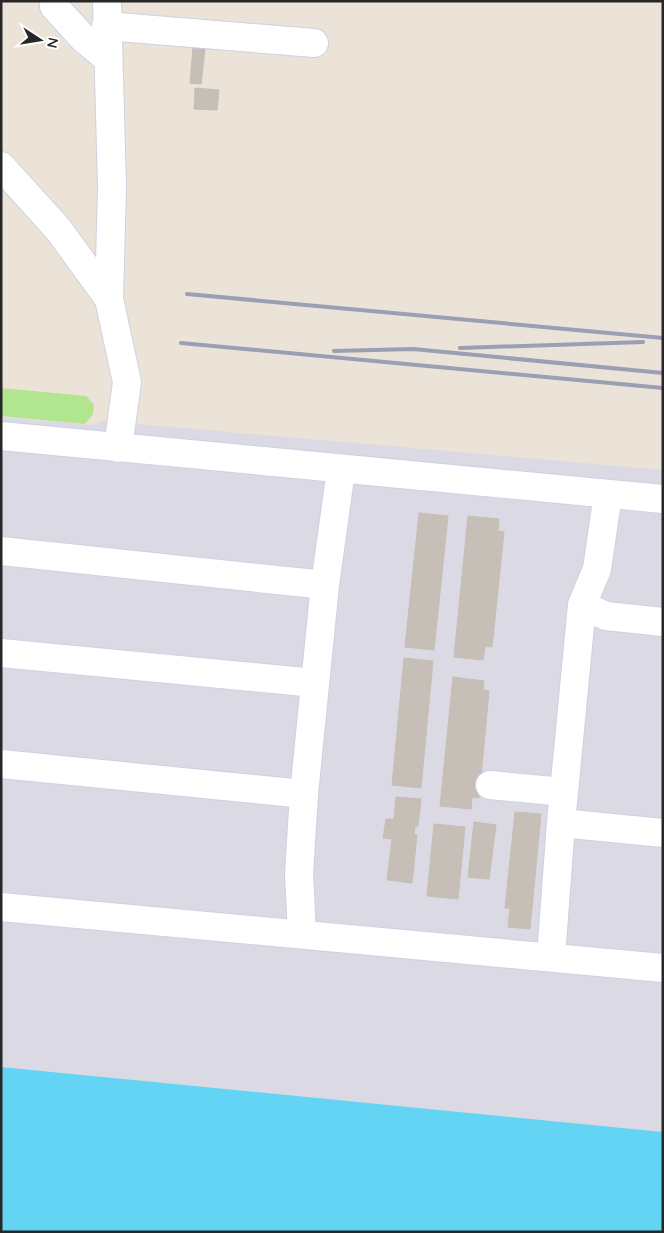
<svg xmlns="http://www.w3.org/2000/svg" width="664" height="1233" font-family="Quicksand,sans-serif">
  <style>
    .industrial { fill: #dbd9e3 }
    .green { fill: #b1e590 }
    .water { fill: #64d4f4 }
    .building { fill: #c6bfb8; stroke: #c6beb2 }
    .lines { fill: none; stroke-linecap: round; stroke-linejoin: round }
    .minor-casing { stroke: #cdd2e2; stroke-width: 30 }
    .minor { stroke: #fff; stroke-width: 28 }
    .rail { stroke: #9b9fb3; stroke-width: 4 }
  </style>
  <rect width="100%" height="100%" fill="#ebe2d8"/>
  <!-- industrial -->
  <path class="industrial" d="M1 417 92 425 103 421 663 470V1132L1 1067Z"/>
  <!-- green -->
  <path class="green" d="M1 388 86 396 94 405 93 414 85 424 1 416Z"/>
  <!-- water -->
  <path class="water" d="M1 1067 663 1132V1232H1Z"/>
  <!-- building -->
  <path class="building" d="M193 48 205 49 201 84 190 83Z
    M195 88 219 90 217 110 194 109Z
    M419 513 448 516 434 650 405 647Z
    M468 516 499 519 498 531 504 532 492 647 485 646 483 660 454 657Z
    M404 658 433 661 421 788 392 785Z
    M453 677 484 681 483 690 489 691 479 798 472 797 471 809 440 806Z
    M396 797 421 799 418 826H415L414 834 417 835 412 883 387 880 392 839 383 838 386 819H394Z
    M515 812 541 814 530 929 508 927 510 908H505Z
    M474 822 496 825 489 879 468 877Z
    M434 824 465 827 458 899 427 896Z"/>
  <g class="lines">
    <!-- minor casing -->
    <g class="minor-casing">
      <path id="minor" d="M55 1 54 6 84 39 108 59
        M107 1 112 187 109 299
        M106 26 314 43
        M1 166 58 229 109 299 127 382 118 448
        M1 436 663 499
        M1 551 325 585
        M582 605 606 616 663 622
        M1 653 315 683
        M1 764 304 794
        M490 785 564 792
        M561 823 663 833
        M1 907 663 968
        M302 933 299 874 304 794 325 585 341 470
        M551 957 561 823 582 605 597 569 608 494"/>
    </g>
    <!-- minor -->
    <use href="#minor" class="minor"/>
    <!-- rail -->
    <path class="rail" d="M187 294 663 338
      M181 343 663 388
      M460 348 643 342
      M334 351 413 349 663 373"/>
  </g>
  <!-- border -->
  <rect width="664" height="1233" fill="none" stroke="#272727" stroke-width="5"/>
  <!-- north arrow -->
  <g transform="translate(40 40) rotate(102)" stroke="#ffffff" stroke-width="4" paint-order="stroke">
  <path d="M0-4L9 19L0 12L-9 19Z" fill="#272727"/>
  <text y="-8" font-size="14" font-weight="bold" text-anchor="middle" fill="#272727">N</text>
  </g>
</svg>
